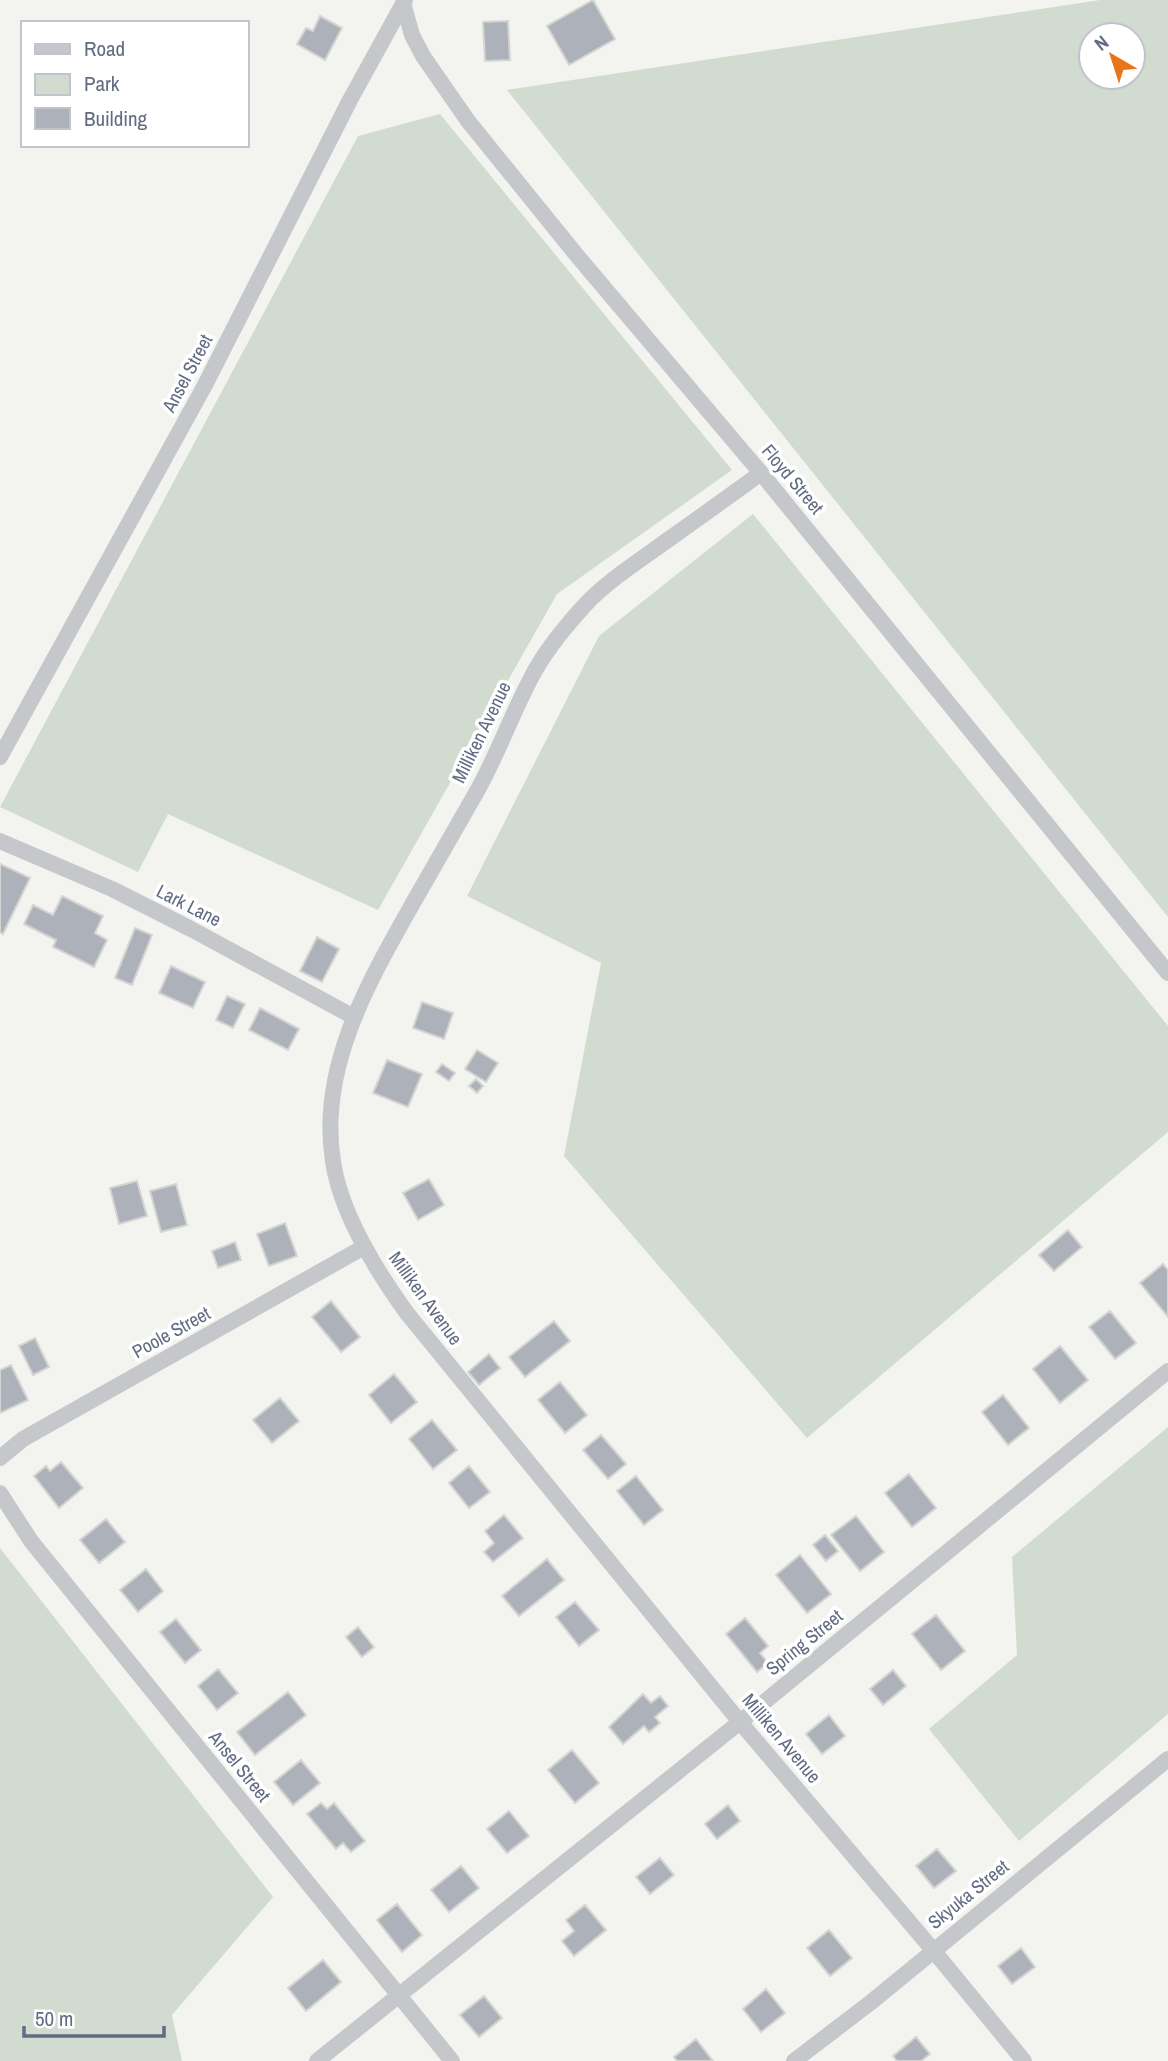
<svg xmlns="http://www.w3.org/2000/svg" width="1168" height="2061" font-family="'Archivo Narrow',sans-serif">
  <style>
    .green { fill: #d2dbd0; fill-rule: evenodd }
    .building { fill: #adb2ba; stroke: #d4d5d2; stroke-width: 2 }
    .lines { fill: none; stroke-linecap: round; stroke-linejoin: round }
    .street { stroke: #c5c7cb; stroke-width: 16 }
    .labels { text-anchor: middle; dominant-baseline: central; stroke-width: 7; stroke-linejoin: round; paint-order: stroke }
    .street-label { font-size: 19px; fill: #616c82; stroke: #fff }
  </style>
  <rect width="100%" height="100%" fill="#f3f4ef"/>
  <!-- green -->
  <path class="green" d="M1100 0H1168V917L507 90ZM1133 35V77H1091V35Z
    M440 114 732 470 557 594 378 910 168 814 138 872 0 807 358 136Z
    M753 514 1168 1026V1132L807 1438 564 1156 601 963 467 896 599 636Z
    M1168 1427V1714L1019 1841 929 1729 1017 1655 1012 1557Z
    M0 1548 273 1897 172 2015 182 2061H0Z"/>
  <!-- building -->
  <path class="building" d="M593 0 615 39 569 65 547 26Z
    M320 16 342 28 325 60 297 44 306 28 313 31Z
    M508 21 510 60 485 61 483 22Z
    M0 864 30 878 3 934 0 932Z
    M62 896 103 916 95 933 107 940 94 967 53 947 56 940 24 924 33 905 53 915Z
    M135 928 152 935 132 985 115 978Z
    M317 937 339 949 322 982 300 971Z
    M171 966 205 982 193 1008 159 993Z
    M227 996 245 1004 233 1028 216 1020Z
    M422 1002 453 1013 444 1039 413 1028Z
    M260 1008 299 1029 288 1050 249 1030Z
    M477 1050 498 1063 486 1082 465 1069Z
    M387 1060 422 1074 408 1107 373 1093Z
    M442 1064 455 1073 449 1081 436 1072Z
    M476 1079 483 1086 477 1093 469 1086Z
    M429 1179 444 1205 418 1220 403 1193Z
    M137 1181 147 1216 119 1224 110 1188Z
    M176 1184 187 1225 161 1232 150 1191Z
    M285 1223 297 1256 269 1266 257 1234Z
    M1068 1230 1082 1247 1054 1271 1039 1255Z
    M235 1242 241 1260 218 1268 212 1251Z
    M1163 1264 1168 1270V1317L1140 1283Z
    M331 1301 360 1337 341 1352 312 1317Z
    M1110 1311 1136 1343 1115 1359 1089 1327Z
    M554 1321 570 1341 525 1377 509 1357Z
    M35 1338 49 1367 33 1375 19 1346Z
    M1060 1346 1088 1380 1060 1403 1033 1369Z
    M489 1354 500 1368 479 1385 468 1372Z
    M11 1365 28 1400 0 1413V1370Z
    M394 1374 417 1402 391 1423 369 1395Z
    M560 1382 587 1415 565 1433 538 1400Z
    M1003 1395 1029 1428 1008 1445 982 1412Z
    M280 1398 299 1421 272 1443 253 1420Z
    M432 1420 457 1450 433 1469 409 1439Z
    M601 1435 626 1464 608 1479 583 1450Z
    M61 1462 83 1488 59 1508 34 1476 46 1466 50 1471Z
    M469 1466 490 1492 469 1508 449 1483Z
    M909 1474 936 1508 912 1527 885 1493Z
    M636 1476 663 1510 644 1525 617 1491Z
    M504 1515 523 1538 493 1562 484 1552 494 1543 485 1531Z
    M856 1516 884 1552 860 1571 831 1535Z
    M106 1519 125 1542 99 1563 80 1540Z
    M825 1535 838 1551 826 1561 813 1545Z
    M800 1555 831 1594 807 1613 776 1575Z
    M547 1559 564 1580 519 1616 502 1596Z
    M146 1569 163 1591 138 1612 120 1590Z
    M575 1602 599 1630 579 1646 556 1617Z
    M936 1615 965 1651 941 1670 912 1634Z
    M745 1618 768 1646 760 1653 768 1663 757 1672 726 1634Z
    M176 1619 201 1650 185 1663 160 1632Z
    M358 1627 374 1647 362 1657 346 1637Z
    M218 1669 238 1693 217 1710 198 1686Z
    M893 1670 906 1686 883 1705 870 1689Z
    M288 1692 306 1715 255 1755 237 1732Z
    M643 1694 651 1703 660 1696 668 1706 655 1717 660 1723 649 1732 644 1726 623 1744 609 1727Z
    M829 1715 845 1736 822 1754 806 1734Z
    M572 1750 599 1783 575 1803 548 1770Z
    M301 1760 320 1783 293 1805 274 1782Z
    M321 1803 327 1809 334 1803 365 1841 351 1852 343 1843 336 1849 307 1814Z
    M728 1805 740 1821 717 1839 705 1824Z
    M509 1811 529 1836 507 1853 487 1829Z
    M937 1849 956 1871 934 1888 916 1866Z
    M660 1858 674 1875 650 1894 636 1877Z
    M461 1866 479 1888 449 1912 431 1890Z
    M397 1904 422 1935 402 1952 377 1920Z
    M585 1905 606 1930 574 1956 562 1941 574 1931 566 1920Z
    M829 1930 852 1958 830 1976 807 1948Z
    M1021 1948 1035 1967 1012 1984 998 1966Z
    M323 1960 341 1982 306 2011 288 1988Z
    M766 1989 785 2013 761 2032 743 2009Z
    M484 1996 502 2018 479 2037 460 2015Z
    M916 2037 930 2054 921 2061H897L893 2056Z
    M696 2039 713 2061H677L674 2057Z"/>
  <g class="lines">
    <!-- street -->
    <path class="street" d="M403 3 412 35 423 56 468 121 579 258 761 473 1168 973
      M761 473C727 498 693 522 658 547 633 565 605 583 584 606 564 628 544 652 531 678 511 716 497 756 476 793 455 830 434 867 413 903 369 981 318 1068 333 1161 340 1212 376 1270 406 1312L740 1722 933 1950 1024 2061
      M0 757 205 385 350 100 405 0
      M0 841 112 889 191 929 354 1017
      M0 1458 23 1439 364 1247
      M0 1493 31 1541 452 2061
      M317 2061 740 1722 1168 1371
      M794 2061 870 2003 1168 1759"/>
  </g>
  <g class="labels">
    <!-- street labels -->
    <g class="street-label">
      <text transform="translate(187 373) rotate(-62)">Ansel Street</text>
      <text transform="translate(793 479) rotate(50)">Floyd Street</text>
      <text transform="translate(481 732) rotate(-64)">Milliken Avenue</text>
      <text transform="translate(189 905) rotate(27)">Lark Lane</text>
      <text transform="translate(426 1298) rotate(54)">Milliken Avenue</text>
      <text transform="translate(171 1332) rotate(-29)">Poole Street</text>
      <text transform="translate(804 1642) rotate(-39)">Spring Street</text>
      <text transform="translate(782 1738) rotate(50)">Milliken Avenue</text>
      <text transform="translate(240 1766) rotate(51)">Ansel Street</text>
      <text transform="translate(968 1894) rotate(-39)">Skyuka Street</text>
    </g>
  </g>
  <!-- legend -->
  <rect x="21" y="21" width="228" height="126" fill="#ffffff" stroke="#c0c4cd" stroke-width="2"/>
  <rect x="35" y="44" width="35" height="10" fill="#c5c7cb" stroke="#c0c4cd" stroke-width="2"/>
  <text x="84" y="56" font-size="21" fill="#616c82">Road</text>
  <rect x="35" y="74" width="35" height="21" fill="#d2dbd0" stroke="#c0c4cd" stroke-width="2"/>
  <text x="84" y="91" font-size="21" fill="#616c82">Park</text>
  <rect x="35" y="108" width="35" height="21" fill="#adb2ba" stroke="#c0c4cd" stroke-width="2"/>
  <text x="84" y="126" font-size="21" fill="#616c82">Building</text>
  <!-- north arrow -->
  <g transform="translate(1112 56) rotate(321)"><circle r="33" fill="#ffffff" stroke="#c0c4cd" stroke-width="2"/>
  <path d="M0-5L12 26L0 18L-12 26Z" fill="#ea7518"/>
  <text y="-10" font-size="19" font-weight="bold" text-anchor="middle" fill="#616c82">N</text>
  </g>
  <!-- scale -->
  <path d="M24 2026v10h140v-10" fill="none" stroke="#616c82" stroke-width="3.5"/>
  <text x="35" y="2026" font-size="21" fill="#616c82" stroke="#ffffff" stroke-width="5" paint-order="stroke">50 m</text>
</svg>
